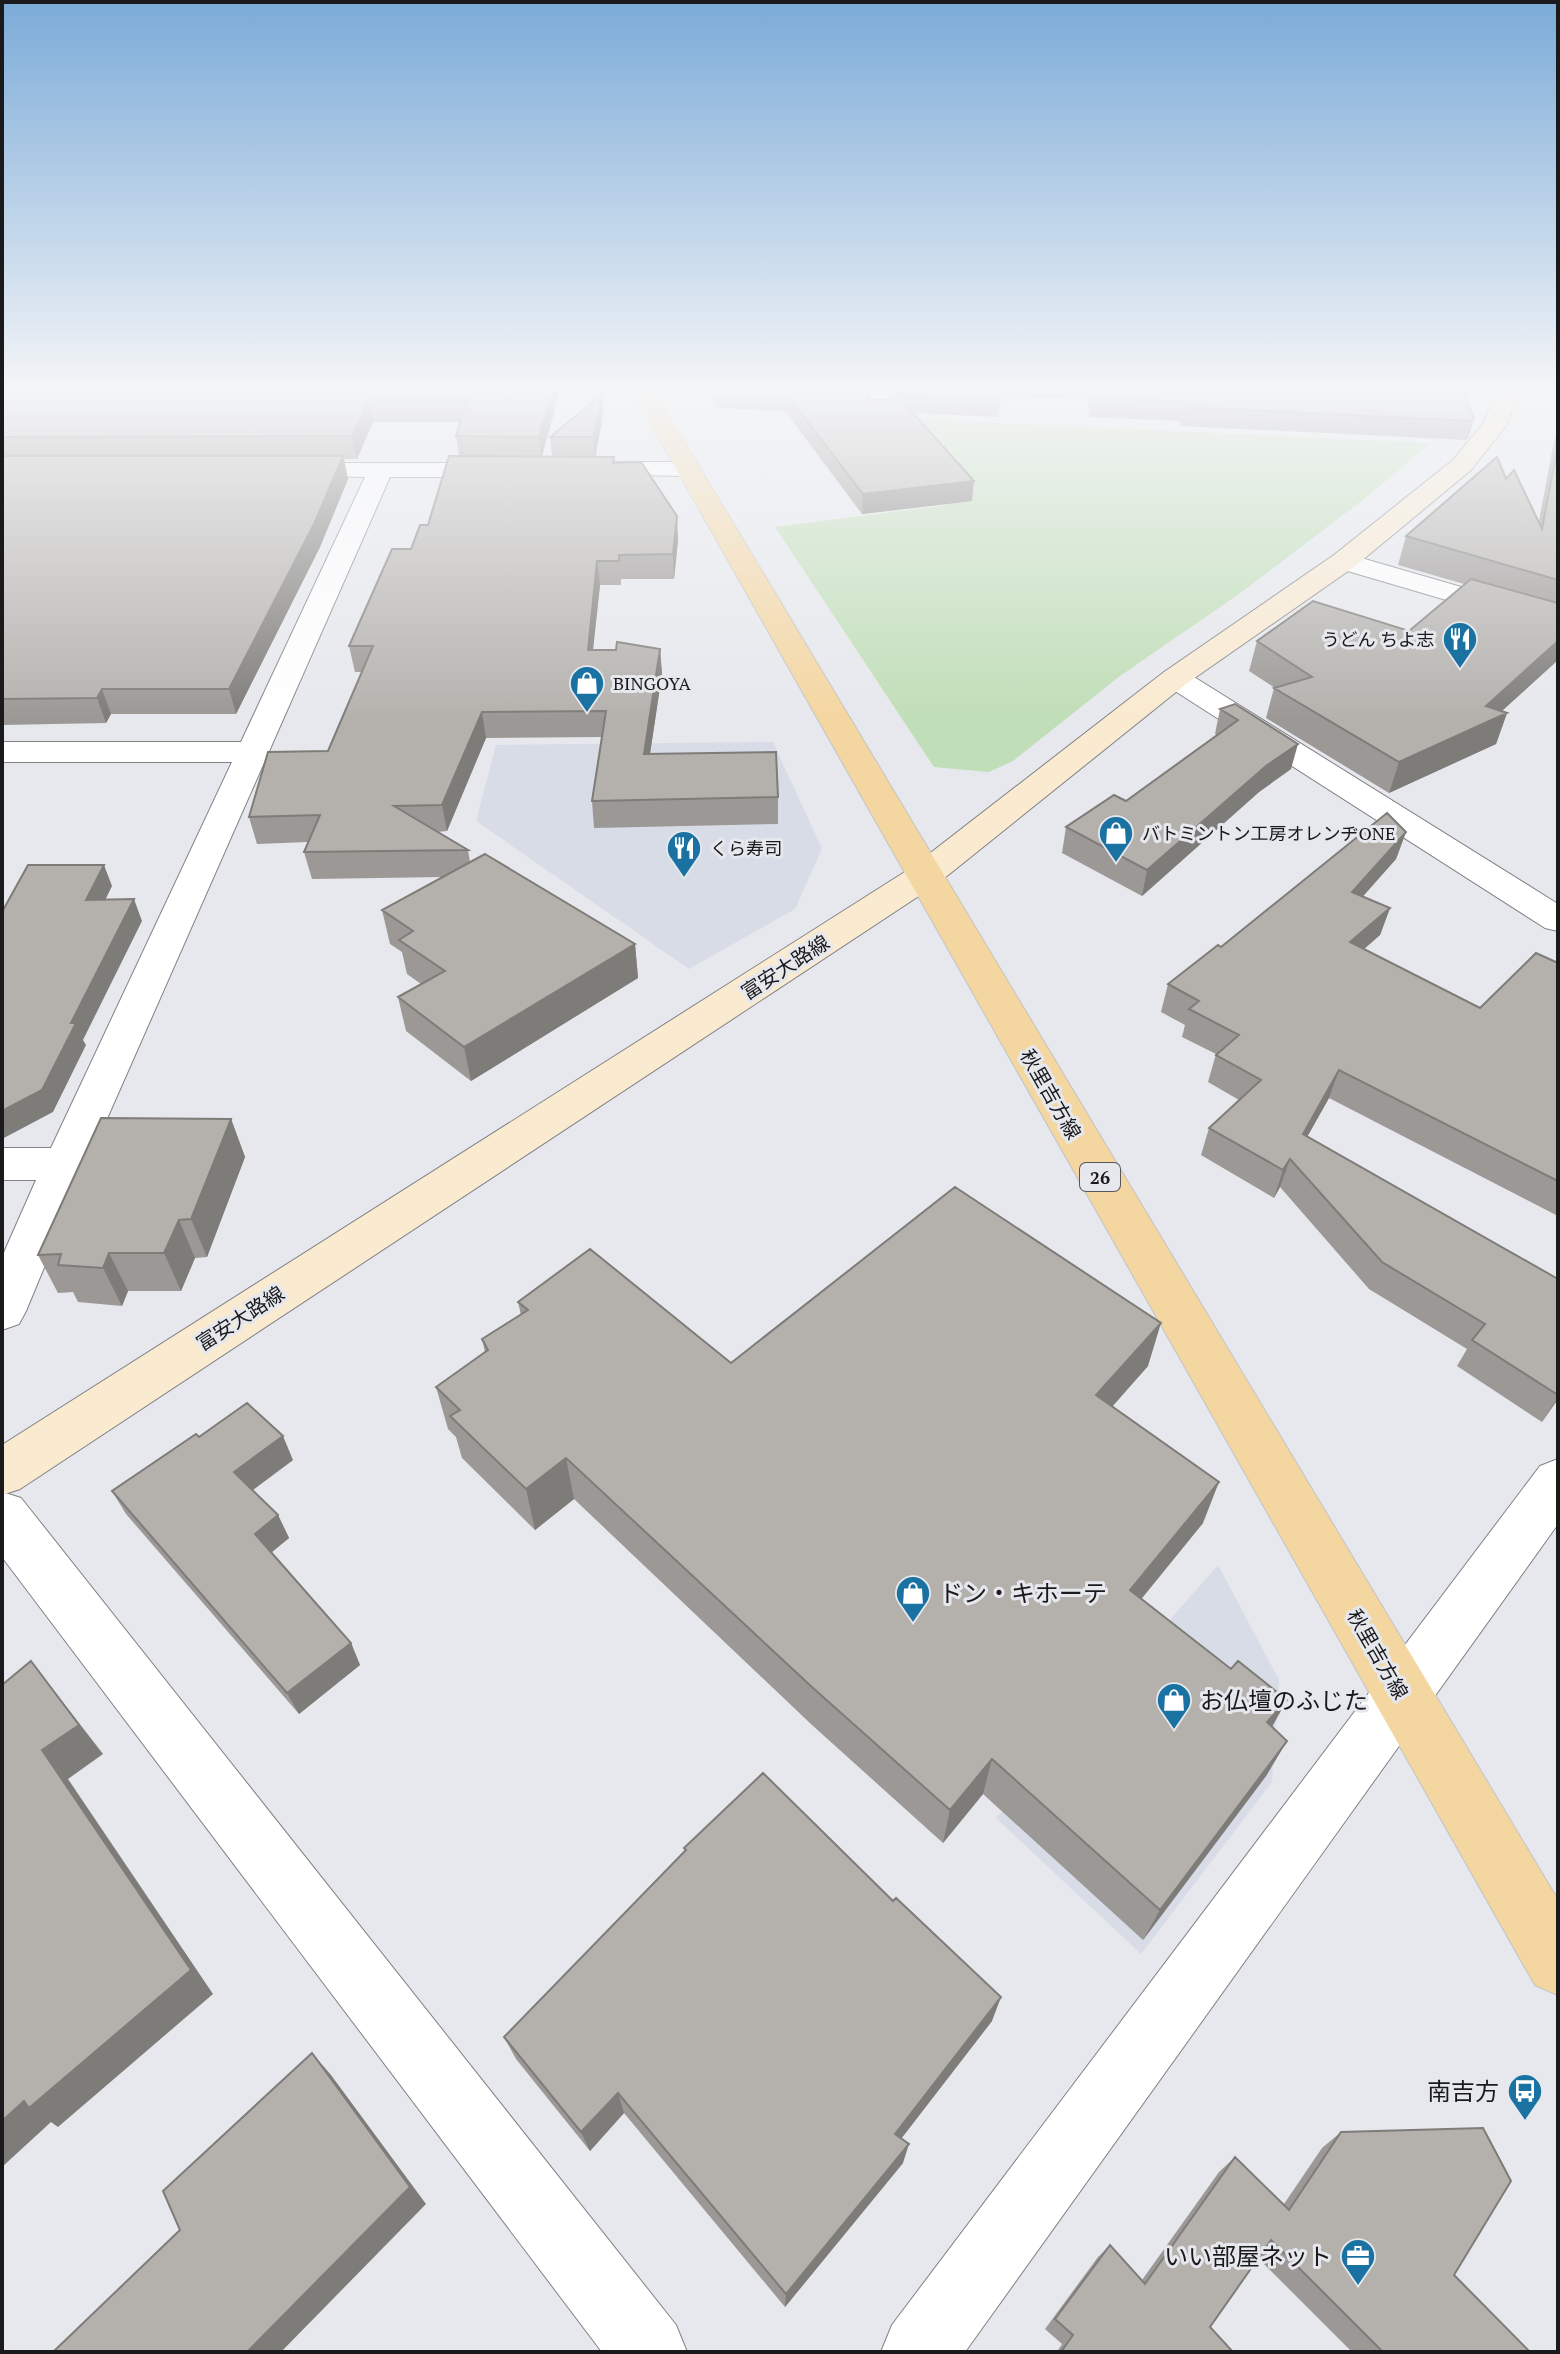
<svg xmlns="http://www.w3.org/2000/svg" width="1560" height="2354" font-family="'PT Serif','Noto Sans JP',serif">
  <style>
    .built { fill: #d7dce7 }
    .green { fill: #c0deb7 }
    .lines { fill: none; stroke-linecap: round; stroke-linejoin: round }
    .street-casing { stroke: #808286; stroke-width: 2 }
    .secondary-casing { stroke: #808286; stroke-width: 2 }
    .primary-casing { stroke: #c3c3c4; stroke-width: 2 }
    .street { fill: #fff; fill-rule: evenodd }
    .secondary { fill: #faead0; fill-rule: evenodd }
    .primary { fill: #f4d6a1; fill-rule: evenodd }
    .wall { fill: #9b9895 }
    .shaded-wall { fill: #7e7c79 }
    .building { fill: #b4b1ad; stroke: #7e7c79; stroke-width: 2 }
    .labels { text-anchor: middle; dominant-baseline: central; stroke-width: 6; stroke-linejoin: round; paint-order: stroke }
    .far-poi-label { font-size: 18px; fill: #1a1a1c; stroke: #e6e8ed; text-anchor: start }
    .shield { fill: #e6e8ed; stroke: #57585b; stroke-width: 2 }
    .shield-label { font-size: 18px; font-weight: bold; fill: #1a1a1c }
    .street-label { font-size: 20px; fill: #1a1a1c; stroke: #e6e8ed }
    .near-poi-label { font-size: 24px; fill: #1a1a1c; stroke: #e6e8ed; text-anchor: start }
  </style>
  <rect width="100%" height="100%" fill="#e6e8ed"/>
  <!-- built -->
  <path class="built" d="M773 742 822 849 795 909 689 969 476 821 496 745Z
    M1218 1565 1279 1680 1272 1782 1141 1954 996 1818Z"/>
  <!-- green -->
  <path class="green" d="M875 417 1431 443 1364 499 1239 594 1120 676 1013 761 989 772 934 767 775 527 947 505Z"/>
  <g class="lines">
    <!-- street casing -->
    <g class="street-casing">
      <path id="street" d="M872 391H894L887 417H871L867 412Z
        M585 462H686L695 464 698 469 695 474 686 476 576 474 573 469 576 464Z
        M285 463H504L513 465 516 470 513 475 504 477H390L87 1164 26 1311 19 1324 2 1330V1257L36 1180H2V1148H51L232 762H2V742H241L365 477 276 475 273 470 276 465Z
        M1344 553 1558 615V633L1334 567 1330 561 1334 555Z
        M1175 669 1186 672 1558 904V931L1545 928 1164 684 1160 678 1164 672Z
        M1558 1459V1524L965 2352H881L892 2325 1540 1466Z
        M2 1492 21 1498 676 2325 687 2352H602L2 1557Z"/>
    </g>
    <!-- secondary casing -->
    <g class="secondary-casing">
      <path id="secondary" d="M1497 391H1519L1506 426 1471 470 1354 567 1186 684 937 884 20 1489 2 1495V1445L911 868 1164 672 1334 555 1453 460 1483 424Z"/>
    </g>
    <!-- primary casing -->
    <g class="primary-casing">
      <path id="primary" d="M632 391H654L1558 1900V1995L1535 1985Z"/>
    </g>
    <!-- street -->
    <use href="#street" class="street"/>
    <!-- secondary -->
    <use href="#secondary" class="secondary"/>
    <!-- primary -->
    <use href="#primary" class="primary"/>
  </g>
  <!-- wall -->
  <path class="wall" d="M2 391H560L542 456H552L550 437 602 394 603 415 595 457 615 463 678 540 674 579H621V585H600L593 650 660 649 662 674 650 754 778 797V824L594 828 592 801 602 737 486 738 447 831 437 832 468 850 470 862 635 944 638 978 471 1081 406 1031 398 997 421 984 407 974 402 952 390 944 382 910 443 877 312 879 304 852 308 842 257 844 249 817 328 751 362 672H355L349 646 428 525 459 456 456 436 460 422H373L357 459H344L348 479 320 547 236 714H111L106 723 2 725Z
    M707 391H870L868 397 869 400H890L892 391H1462L1474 418 1468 438 1466 440 1181 426 1180 421 1089 417 1088 399 1001 397 999 417 913 413 972 501 862 514 785 411 718 408Z
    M1558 430V660L1501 711 1507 713 1496 744 1389 793 1266 718 1274 688H1275L1249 671 1257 641 1409 631 1464 584 1398 565 1406 536 1506 479 1539 521 1554 441Z
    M1235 704 1291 769 1259 792 1142 896 1062 853 1066 827 1126 801 1217 735 1215 734 1220 709Z
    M1406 832 1396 859 1363 896 1390 908 1380 935 1364 949 1480 1008 1558 963V1216L1329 1098 1307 1137 1558 1279V1399L1542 1422 1457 1366 1467 1349 1369 1289 1280 1187 1274 1198 1201 1155 1209 1128 1239 1100 1208 1082 1216 1054 1182 1037 1185 1025 1161 1012 1168 984 1221 947Z
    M231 1119 245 1157 207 1257 195 1258 181 1291H128L122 1306 78 1302 73 1292 58 1293 38 1255Z
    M518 1302 731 1363 1148 1366 1112 1407 1203 1523 1141 1599 1287 1741 1266 1776 1143 1940 983 1794 943 1843 812 1725 574 1499 535 1530 462 1458 456 1437 448 1429 436 1387 485 1352 482 1339 521 1315Z
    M199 1437 293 1460 253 1490 278 1515 289 1538 272 1552 351 1643 360 1665 299 1714 126 1514 112 1491Z
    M684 1848 992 2021 901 2139 903 2163 785 2307 624 2113 590 2151 516 2059 504 2037 685 1851Z
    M1341 2132 1454 2275 1530 2352H1352L1258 2258 1210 2327 1233 2352H1057L1062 2344 1045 2329 1098 2257 1110 2245 1142 2280 1219 2172 1235 2157 1284 2204 1322 2148Z"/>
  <!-- shaded-wall -->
  <path class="shaded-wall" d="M552 391H560L541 459 539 437Z
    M602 394 603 415 595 459 593 437Z
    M369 400 373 422 357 459 352 436Z
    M1474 418 1468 438 1466 440 1472 421Z
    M343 456 348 479 320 547 236 714 229 689Z
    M974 481 972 501 862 514 863 494Z
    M677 516 678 540 674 579 673 554Z
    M597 561 600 585 590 676 588 650Z
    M1558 641V660L1491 721 1507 713 1496 744 1389 793 1399 762 1486 706Z
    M660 649 662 674 646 780 644 754Z
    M102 689 111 714 106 723 97 698Z
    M482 712 486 738 447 831 442 805Z
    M1298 744 1291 769 1259 792 1142 896 1147 870 1266 766Z
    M1406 832 1396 859 1343 919 1352 892Z
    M104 865 112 886 95 921 86 900Z
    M134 899 142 921 83 1040 86 1045 53 1112 2 1139V1111L71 1023Z
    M1390 908 1380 935 1340 970 1350 942Z
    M635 944 638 978 471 1081 464 1047Z
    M1339 1070 1329 1098 1293 1162 1303 1134Z
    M231 1119 245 1157 207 1257 191 1219Z
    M1290 1159 1280 1187 1274 1198 1283 1170Z
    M179 1220 195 1258 181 1291 164 1253Z
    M109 1253 128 1291 122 1306 103 1268Z
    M1161 1323 1148 1366 1085 1437 1096 1395Z
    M1558 1397V1399L1542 1422Z
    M283 1436 293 1460 246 1495 234 1472Z
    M566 1458 574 1499 535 1530 526 1489Z
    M1219 1482 1203 1523 1117 1629 1130 1590Z
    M278 1515 289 1538 267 1556 255 1534Z
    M351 1643 360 1665 299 1714 287 1693Z
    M31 1661 103 1754 68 1779 213 1994 58 2127 51 2122 2 2167V2121L42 1750Z
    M1287 1700 1267 1736V1722Z
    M1287 1741 1266 1776 1143 1940 1160 1910Z
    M992 1759 983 1794 943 1843 950 1810Z
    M1001 1997 992 2021 890 2153 895 2134Z
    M312 2053 331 2075 426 2204 281 2352H247Z
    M618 2093 624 2113 590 2151 581 2132Z
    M909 2144 903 2163 785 2307 786 2294Z"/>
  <!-- building -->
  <path class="building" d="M2 391H552L539 437 456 436 467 400H369L352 436 2 437Z
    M752 391H865V392L869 400H890L892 391H1001V397L895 393 974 481 863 494 785 392Z
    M1091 391H1462L1474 418 1472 421 1185 407 1184 402 1092 398Z
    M602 394 593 437H550Z
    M1558 445V580L1406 536 1497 457 1506 479 1514 470 1542 529Z
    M2 456H343L314 524 229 689H102L97 698 2 699Z
    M449 456 614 457 613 463 641 462 677 516 673 554 619 555V561H597L588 650H616L617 642 660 649 644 754 776 752 778 797 592 801 606 711 482 712 442 805 394 806 468 850 304 852 320 815 249 817 268 752 328 751 373 646H349L392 549H411L420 525H428Z
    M1471 579 1558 603V641L1486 706 1507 713 1399 762 1274 688 1312 677 1257 641 1313 601 1409 631Z
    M1235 704 1298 744 1266 766 1147 870 1066 827 1114 795 1126 801 1238 720 1220 709Z
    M1387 813 1406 832 1352 892 1390 908 1350 942 1480 1008 1536 953 1558 963V1181L1339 1070 1303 1134 1558 1279V1395L1472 1340 1485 1324 1382 1262 1290 1159 1283 1170 1209 1128 1261 1080 1216 1055 1239 1035 1189 1009 1199 1001 1168 984 1218 945 1221 947Z
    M485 854 635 944 464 1047 398 997 445 971 399 940 413 931 382 910Z
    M28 865H104L86 900 134 899 71 1023H76L42 1090 2 1111V912Z
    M101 1118 231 1119 191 1219 179 1220 164 1253H109L103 1268 58 1265 61 1254 38 1255Z
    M955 1187 1161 1323 1096 1395 1219 1482 1130 1590 1231 1669 1238 1661 1287 1700 1267 1722 1287 1741 1160 1910 992 1759 950 1810 813 1688 566 1458 526 1489 450 1416 460 1410 436 1387 488 1350 482 1339 528 1310 518 1302 590 1249 731 1363Z
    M247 1403 283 1436 234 1472 278 1515 255 1534 351 1643 287 1693 112 1491 196 1434 199 1437Z
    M31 1661 79 1725 42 1750 191 1970 29 2108 24 2101 2 2121V1685Z
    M763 1773 893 1901 896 1898 1001 1997 895 2134 909 2144 786 2294 618 2093 581 2132 504 2037 686 1850 684 1848Z
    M312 2053 410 2187 247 2352H53L180 2230 163 2191Z
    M1483 2128 1511 2181 1454 2275 1530 2352H1383L1271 2240 1210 2327 1233 2352H1061L1073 2335 1055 2319 1110 2245 1145 2284 1235 2157 1289 2210 1341 2132Z"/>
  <!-- sky -->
  <linearGradient id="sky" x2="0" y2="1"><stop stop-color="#7babd8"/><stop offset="0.54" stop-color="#f4f5f7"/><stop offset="1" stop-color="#f4f5f7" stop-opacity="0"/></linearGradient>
  <rect width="1560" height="720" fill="url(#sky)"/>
  <!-- icons -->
  <defs>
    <g id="restaurant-pin" transform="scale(1.8)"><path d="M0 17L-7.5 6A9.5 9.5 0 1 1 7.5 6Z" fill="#1972a1" stroke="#e6e8ed"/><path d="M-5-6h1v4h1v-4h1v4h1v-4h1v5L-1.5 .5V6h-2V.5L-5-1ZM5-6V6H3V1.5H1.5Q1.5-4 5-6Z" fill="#fff"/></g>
    <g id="shop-pin" transform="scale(1.8)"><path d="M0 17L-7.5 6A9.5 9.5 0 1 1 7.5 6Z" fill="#1972a1" stroke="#e6e8ed"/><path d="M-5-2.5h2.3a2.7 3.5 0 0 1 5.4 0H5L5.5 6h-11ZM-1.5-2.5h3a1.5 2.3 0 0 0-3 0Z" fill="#fff"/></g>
    <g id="bus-pin" transform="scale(1.8)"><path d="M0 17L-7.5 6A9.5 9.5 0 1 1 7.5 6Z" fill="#1972a1" stroke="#e6e8ed"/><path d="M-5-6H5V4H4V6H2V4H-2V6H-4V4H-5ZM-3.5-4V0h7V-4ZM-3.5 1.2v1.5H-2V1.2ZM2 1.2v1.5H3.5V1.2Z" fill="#fff"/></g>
    <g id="office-pin" transform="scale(1.8)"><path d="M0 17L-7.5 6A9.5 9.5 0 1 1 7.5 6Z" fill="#1972a1" stroke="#e6e8ed"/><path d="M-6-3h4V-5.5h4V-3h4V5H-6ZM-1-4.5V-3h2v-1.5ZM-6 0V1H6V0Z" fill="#fff"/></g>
  </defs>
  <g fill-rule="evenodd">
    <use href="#restaurant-pin" x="1460" y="639"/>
    <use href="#shop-pin" x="587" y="683"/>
    <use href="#shop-pin" x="1116" y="833"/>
    <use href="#restaurant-pin" x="684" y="848"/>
    <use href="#shop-pin" x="913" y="1593"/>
    <use href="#shop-pin" x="1174" y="1700"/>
    <use href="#bus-pin" x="1525" y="2091"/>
    <use href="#office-pin" x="1358" y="2256"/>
  </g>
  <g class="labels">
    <!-- far-poi labels -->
    <g class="far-poi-label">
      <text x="1434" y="639" text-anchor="end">うどん ちよ志</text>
      <text x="613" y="683">BINGOYA</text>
      <text x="1142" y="833">バトミントン工房オレンヂONE</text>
      <text x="710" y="848">くら寿司</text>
    </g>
    <!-- shield labels -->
    <rect class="shield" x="1080" y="1163" width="40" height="28" rx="6"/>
    <g class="shield-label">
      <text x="1100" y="1177">26</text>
    </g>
    <!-- street labels -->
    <g class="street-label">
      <text transform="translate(785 967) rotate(-33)">富安大路線</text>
      <text transform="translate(1051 1094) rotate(60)">秋里吉方線</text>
      <text transform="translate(240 1318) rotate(-33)">富安大路線</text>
      <text transform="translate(1378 1654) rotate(60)">秋里吉方線</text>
    </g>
    <!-- near-poi labels -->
    <g class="near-poi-label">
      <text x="939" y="1593">ドン・キホーテ</text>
      <text x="1200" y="1700">お仏壇のふじた</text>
      <text x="1499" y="2091" text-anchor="end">南吉方</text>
      <text x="1332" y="2256" text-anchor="end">いい部屋ネット</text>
    </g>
  </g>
  <!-- border -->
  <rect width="1560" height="2354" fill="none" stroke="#1a1a1c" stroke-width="8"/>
</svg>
